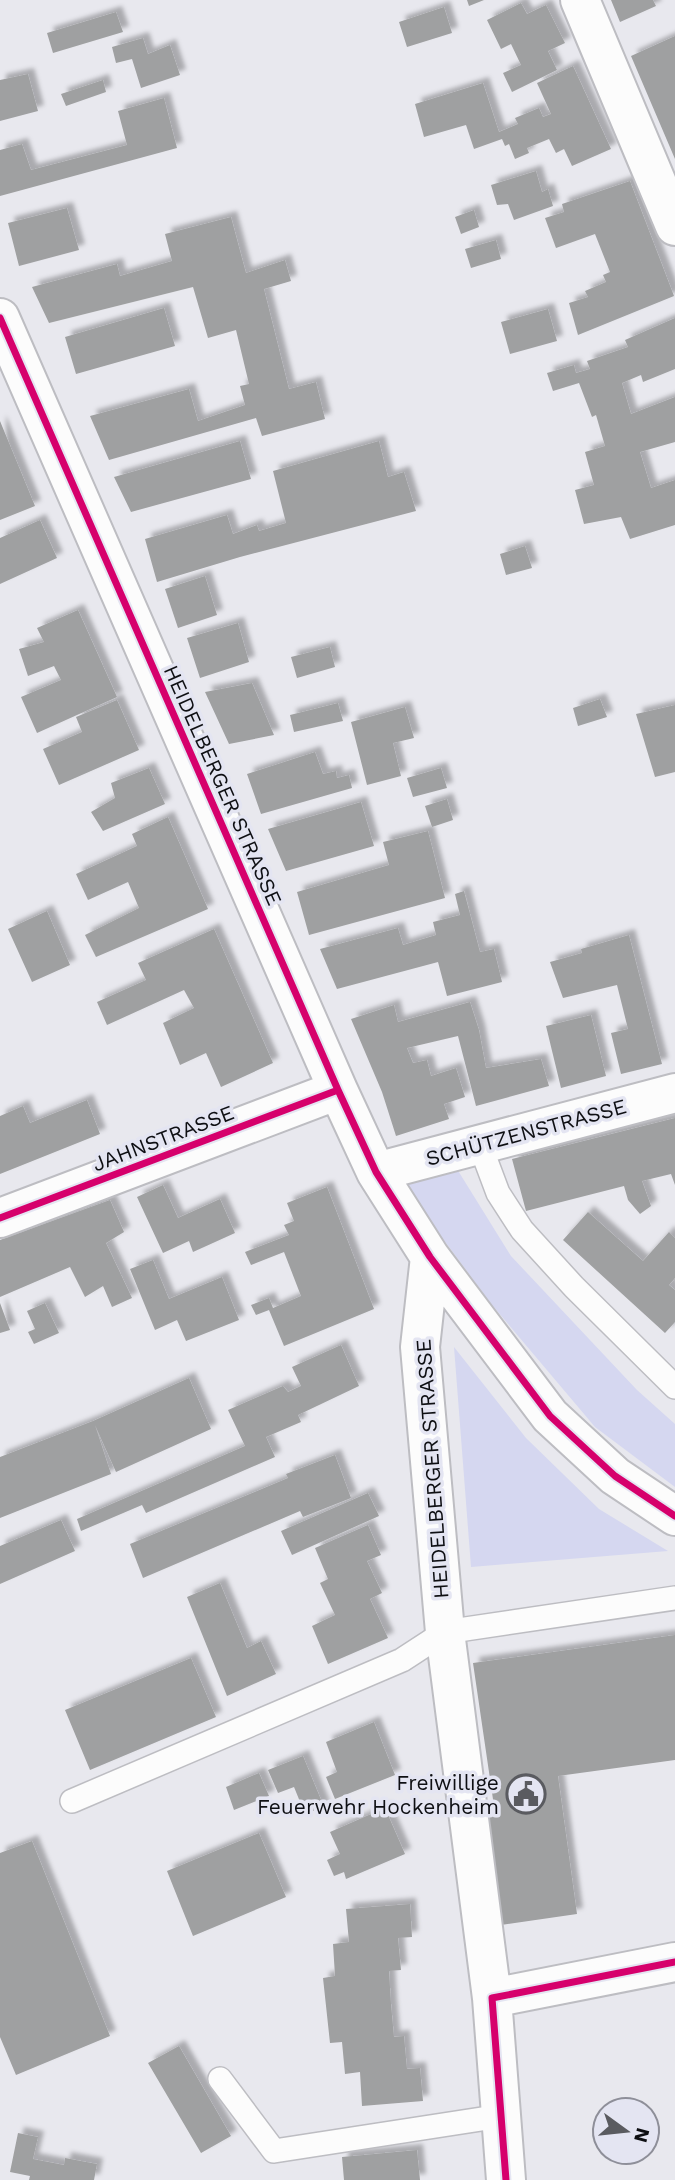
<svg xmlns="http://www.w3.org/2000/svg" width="675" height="2180" font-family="'Work Sans',sans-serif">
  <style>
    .green { fill: #d5d7f0 }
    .building { fill: #9fa0a1; filter: url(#shadow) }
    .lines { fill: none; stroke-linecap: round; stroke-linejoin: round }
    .service-casing { stroke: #bdbdc2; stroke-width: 26 }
    .minor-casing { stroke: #bdbdc2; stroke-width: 42 }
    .service { stroke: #fcfcfc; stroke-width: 23 }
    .minor { stroke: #fcfcfc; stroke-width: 38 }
    .cycleway-casing { stroke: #e4e5f2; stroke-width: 11 }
    .cycleway { stroke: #d6006c; stroke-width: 7 }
    .labels { text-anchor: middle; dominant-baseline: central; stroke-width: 7; stroke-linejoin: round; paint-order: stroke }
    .street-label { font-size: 21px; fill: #0e0f13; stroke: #e4e5f2 }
    .poi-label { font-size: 21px; fill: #0e0f13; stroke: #e4e5f2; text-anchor: end }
  </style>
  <defs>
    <filter id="shadow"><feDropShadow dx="6" dy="-6" stdDeviation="2" flood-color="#0004"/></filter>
  </defs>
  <rect width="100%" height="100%" fill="#e8e8ee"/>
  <!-- green -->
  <path class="green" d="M457 1169 511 1256 637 1390 675 1424V1487L595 1427 492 1305 403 1185Z
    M454 1347 526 1438 599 1509 668 1551 471 1567Z"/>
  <!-- building -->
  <path class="building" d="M467 0H484L469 6Z
    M611 0H653L656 6 620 22Z
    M521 3 527 14 546 5 565 43 548 51 557 70 512 92 503 73 521 65 511 44 501 49 487 20Z
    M444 7 452 33 407 47 399 22Z
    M116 12 123 32 53 53 47 33Z
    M675 36V159L631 56Z
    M143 38 148 54 170 45 180 75 141 88 132 59 116 63 112 47Z
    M573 66 611 149 572 166 564 149 556 153 549 139 527 148 529 153 515 159 509 144 505 146 502 139 474 149 466 125 424 137 415 104 483 83 499 132 518 124 515 118 539 108 543 117 551 114 537 83Z
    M28 74 38 111 0 121V80Z
    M103 80 106 92 66 106 61 94Z
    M164 98 177 148 0 196V150L22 144 31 170 127 145 118 111Z
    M536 171 542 192 548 189 553 206 514 220 508 204 497 205 491 185Z
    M630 181 674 296 578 335 569 303 588 297 585 291 606 282 603 275 610 272 595 234 556 248 545 218 564 212 562 204Z
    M67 208 79 250 19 266 8 223Z
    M474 210 479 227 461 234 455 217Z
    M231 217 246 273 285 260 291 281 264 289 289 389 316 382 325 419 262 436 256 418 109 460 90 416 189 389 198 421 245 405 240 386 249 384 236 330 208 338 193 287 49 323 32 287 117 264 120 276 172 261 165 234Z
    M496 240 501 259 471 268 465 249Z
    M164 308 175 346 76 374 65 337Z
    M548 309 557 341 510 354 501 322Z
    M675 318V369L643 382 641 375 622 383 631 414 675 397V442L640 452 651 488 675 480V525L630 539 621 517 584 524 575 490 594 485 585 452 605 446 596 415 592 417 579 383 553 391 547 373 574 365 576 373 590 369 587 361 628 347 625 340Z
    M0 421 35 506 0 520Z
    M240 441 251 479 131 512 114 477Z
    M379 441 388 477 404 472 416 511 240 557 157 582 145 539 227 515 233 534 257 525 259 531 286 523 273 471Z
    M40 520 57 558 0 584V538Z
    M525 546 532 568 506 575 500 554Z
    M205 576 217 615 178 628 165 589Z
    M78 610 117 697 37 733 21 697 61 680 54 666 28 676 19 649 44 642 37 628Z
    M238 623 249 662 200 678 187 638Z
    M330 647 335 667 297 678 291 657Z
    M252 683 274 735 229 744 205 692Z
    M600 699 607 717 578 726 573 708Z
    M117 700 139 750 59 785 43 749 82 732 76 717Z
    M338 703 343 721 294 732 290 715Z
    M675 705V772L655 777 636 714Z
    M405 707 414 738 393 743 401 776 367 785 351 722Z
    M315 752 323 774 336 771 337 778 349 775 352 788 261 814 247 774Z
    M149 768 165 804 103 831 91 812 115 798 111 783Z
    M441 768 447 788 413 797 407 778Z
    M447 799 453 820 432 827 425 806Z
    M361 802 374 846 286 871 268 829Z
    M168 817 208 909 96 957 85 935 139 908 128 882 88 900 76 874 137 846 132 834Z
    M428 831 445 898 309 935 297 892 389 865 383 842Z
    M464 891 480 952 494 949 502 982 447 996 438 962 337 989 320 949 398 928 403 945 436 935 433 922 460 915 455 894Z
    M47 911 70 965 32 982 8 929Z
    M214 929 273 1063 221 1087 206 1053 180 1065 163 1023 194 1008 184 990 107 1025 97 1002 146 980 138 963Z
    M629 935 662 1064 621 1074 611 1033 628 1029 617 985 563 998 550 962 582 953 581 949Z
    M470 1002 479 1030 486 1068 541 1059 549 1086 476 1106 458 1036 407 1048 413 1063 427 1060 431 1076 456 1068 465 1097 444 1104 449 1119 396 1136 382 1092 351 1019 394 1005 398 1022Z
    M591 1015 606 1076 561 1088 546 1026Z
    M87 1100 100 1134 0 1174V1116L23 1106 30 1123Z
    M675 1118V1185L671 1174 642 1181 651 1206 640 1214 628 1200 624 1186 526 1211 512 1159Z
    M163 1185 178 1218 220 1199 235 1233 193 1252 189 1241 163 1253 137 1197Z
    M327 1187 374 1309 284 1346 269 1310 256 1315 251 1305 269 1298 273 1308 301 1296 284 1252 251 1265 245 1252 289 1235 284 1225 294 1221 287 1203Z
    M110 1200 124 1232 106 1243 132 1298 112 1307 103 1286 85 1297 70 1267 0 1297V1240Z
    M588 1212 643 1261 669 1232 675 1238V1278L669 1285 675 1290V1322L665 1333 563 1240Z
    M153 1260 169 1299 222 1277 239 1320 186 1341 177 1320 155 1330 130 1269Z
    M0 1303 10 1330 0 1333Z
    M45 1303 59 1333 34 1344 28 1332 35 1329 27 1311Z
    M341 1345 359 1386 298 1415 301 1422 266 1437 275 1457 146 1513 142 1505 81 1531 77 1519 245 1446 228 1410 283 1386 288 1392 301 1386 292 1367Z
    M189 1378 211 1429 116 1472 95 1425 111 1474 0 1518V1457L93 1421Z
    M335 1455 351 1498 303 1517 300 1511 143 1578 130 1544 288 1478 286 1474Z
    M368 1493 379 1516 292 1555 281 1531Z
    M61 1520 75 1551 0 1584V1546Z
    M368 1525 381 1555 367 1561 382 1593 370 1599 388 1638 328 1664 312 1626 335 1615 320 1583 328 1579 315 1548Z
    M220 1583 247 1648 261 1641 276 1674 227 1696 187 1597Z
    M675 1635V1760L558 1776 577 1914 501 1925 486 1814 495 1813 473 1663Z
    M191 1658 216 1717 90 1770 65 1710Z
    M374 1722 395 1775 335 1799 326 1777 337 1772 326 1742Z
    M303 1756 324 1807 305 1814 294 1787 278 1793 268 1770Z
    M259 1773 269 1796 234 1810 226 1787Z
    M385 1808 405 1854 346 1879 344 1872 334 1876 327 1860 340 1854 330 1832Z
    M259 1833 286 1897 193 1936 167 1871Z
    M32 1841 110 2036 16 2075 0 2037V1853Z
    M410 1904 412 1937 398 1938 401 1970 389 1971 391 2004 394 2037 404 2036 407 2069 420 2068 423 2101 362 2106 360 2072 345 2074 342 2042 330 2043 323 1978 335 1976 333 1944 349 1942 346 1909Z
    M179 2046 231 2136 201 2153 148 2063Z
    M18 2133 38 2137 33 2159 64 2165 65 2158 97 2164 94 2180H29L30 2176 10 2172Z
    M417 2150 420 2180H344L342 2157Z"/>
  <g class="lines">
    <!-- service casing -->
    <g class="service-casing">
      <path id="service" d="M480 1145 498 1193 522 1230 574 1287 675 1387
        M72 1801 402 1660 445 1632 675 1598
        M220 2079 274 2151 501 2116"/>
    </g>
    <!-- minor casing -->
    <g class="minor-casing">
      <path id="minor" d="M580 0 675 226
        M0 318 338 1090 376 1172 430 1257 550 1416 615 1476 675 1516
        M376 1172 675 1093
        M0 1218 338 1090
        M430 1257 420 1347 445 1632 492 1998 506 2180
        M492 1998 675 1962"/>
    </g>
    <!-- service -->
    <use href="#service" class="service"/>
    <!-- minor -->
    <use href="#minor" class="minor"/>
    <!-- cycleway casing -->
    <g class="cycleway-casing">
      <path id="cycleway" d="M0 318 338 1090 376 1172 430 1257 550 1416 615 1476 675 1516
        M0 1218 338 1090
        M506 2180 492 1998 675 1962"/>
    </g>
    <!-- cycleway -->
    <use href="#cycleway" class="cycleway"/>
  </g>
  <!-- icons -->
  <defs>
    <g id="civic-ring" transform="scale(2.0125)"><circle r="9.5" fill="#e4e5f2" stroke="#5a5b60" stroke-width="1.5"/><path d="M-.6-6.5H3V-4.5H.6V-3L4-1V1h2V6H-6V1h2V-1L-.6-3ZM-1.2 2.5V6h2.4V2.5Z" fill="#5a5b60"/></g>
  </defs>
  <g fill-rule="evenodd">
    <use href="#civic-ring" x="526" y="1794"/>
  </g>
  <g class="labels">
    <!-- street labels -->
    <g class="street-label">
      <text transform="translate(223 785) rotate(66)">HEIDELBERGER STRASSE</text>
      <text transform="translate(526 1132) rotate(-15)">SCHÜTZENSTRASSE</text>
      <text transform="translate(163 1138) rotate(-21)">JAHNSTRASSE</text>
      <text transform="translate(432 1469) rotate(-94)">HEIDELBERGER STRASSE</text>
    </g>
    <!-- poi labels -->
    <g class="poi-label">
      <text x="499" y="1782">Freiwillige<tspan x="499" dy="24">Feuerwehr Hockenheim</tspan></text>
    </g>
  </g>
  <!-- north arrow -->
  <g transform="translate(626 2131) rotate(105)"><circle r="33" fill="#e4e5f2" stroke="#8e8f99" stroke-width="2"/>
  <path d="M0-5L12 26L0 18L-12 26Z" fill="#5a5b60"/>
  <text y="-10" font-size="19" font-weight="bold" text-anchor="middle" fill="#0e0f13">N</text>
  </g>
</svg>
